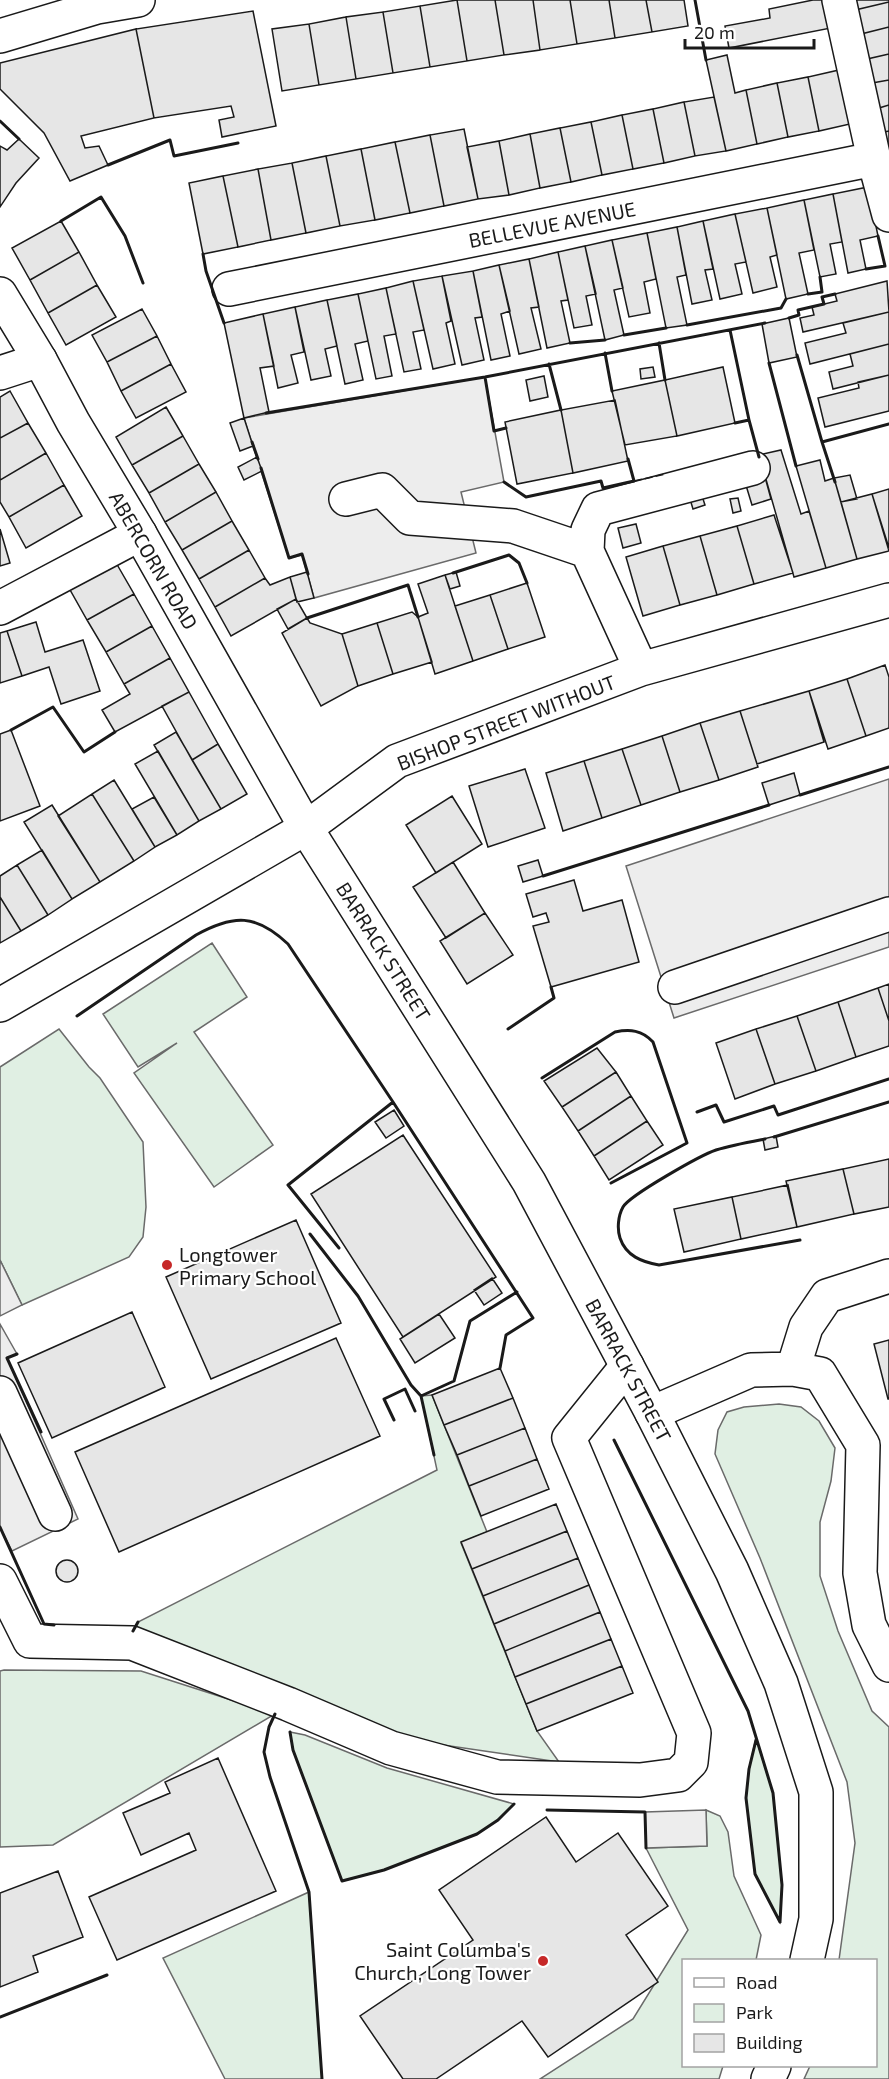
<svg xmlns="http://www.w3.org/2000/svg" width="889" height="2079" font-family="'Exo 2',sans-serif">
  <style>
    .green { fill: #e0efe3; stroke: #6a6a6a; stroke-width: 1.5 }
    .parking { fill: #ededed; stroke: #6a6a6a; stroke-width: 1.5 }
    .building { fill: #e6e6e6; stroke: #1a1a1a; stroke-width: 1.5 }
    .lines { fill: none; stroke-linecap: round; stroke-linejoin: round }
    .minor-casing { stroke: #1a1a1a; stroke-width: 36 }
    .major-casing { stroke: #1a1a1a; stroke-width: 36 }
    .minor { stroke: #fff; stroke-width: 33 }
    .major { stroke: #fff; stroke-width: 33 }
    .fence { stroke: #1a1a1a; stroke-width: 1.5; stroke-dasharray: 8 3; stroke-linecap: butt }
    .wall { stroke: #1a1a1a; stroke-width: 3 }
    .poi-dot { fill: #c62828; stroke: #fff; stroke-width: 2 }
    .labels { text-anchor: middle; dominant-baseline: central; stroke-width: 4.5; stroke-linejoin: round; paint-order: stroke }
    .street-label { font-size: 20px; fill: #1a1a1a; stroke: #fff }
    .poi-label { font-size: 20px; fill: #1a1a1a; stroke: #fff; text-anchor: start }
  </style>
  <rect width="100%" height="100%" fill="#fff"/>
  <!-- green -->
  <path class="green" d="M212 943 247 997 194 1032 273 1145 214 1187 134 1073 177 1043 138 1067 103 1014Z
    M59 1029 89 1067 100 1078 143 1142 146 1207 143 1237 129 1257 22 1305 0 1260V1067Z
    M432 1395 487 1532 461 1543 537 1731 559 1762 402 1739 131 1634 138 1622 437 1470 421 1396Z
    M779 1404 801 1407 819 1421 835 1448 831 1481 820 1522V1576L838 1631 872 1711 889 1727V2079H804L810 2066H876V1960H839L855 1843 847 1782 760 1558 715 1454 718 1430 727 1412 744 1407Z
    M4 1670 141 1671 275 1714 53 1845 0 1847V1671Z
    M290 1732 305 1735 387 1768 514 1804 498 1820 477 1834 384 1870 342 1881 293 1750Z
    M756 1738 773 1793 782 1885 780 1922 755 1874 746 1798 749 1769Z
    M706 1810 720 1816 728 1832 734 1876 761 1935 756 1960H684V2066H723L719 2079H540L633 2019 688 1930 646 1848 707 1846Z
    M309 1892 322 2079H225L163 1958Z"/>
  <!-- parking -->
  <path class="parking" d="M485 377 504 482 461 492 476 553 314 598 302 555 289 558 244 418Z
    M889 779V947L674 1018 626 866Z
    M0 1260 22 1305 0 1316Z
    M0 1324 17 1354 7 1358 78 1519 12 1551 0 1527Z
    M706 1810 707 1846 646 1848 645 1812Z"/>
  <!-- building -->
  <path class="building" d="M457 0 467 61 430 67 420 6Z
    M457 0H495L504 55 467 61Z
    M495 0H533L540 50 504 55Z
    M533 0H570L577 44 540 50Z
    M570 0H609L615 38 577 44Z
    M609 0H646L652 32 615 38Z
    M646 0H684L688 26 652 32Z
    M813 0H826L831 28 729 48 725 26 770 18 769 9Z
    M853 0H889V2L855 10Z
    M889 2V27L861 34 855 10Z
    M420 6 430 67 393 73 383 12Z
    M253 11 276 126 222 137 219 120 234 117 231 106 154 118 136 29Z
    M383 12 393 73 356 79 346 17Z
    M346 17 356 79 319 85 309 24Z
    M309 24 319 85 282 91 272 29Z
    M889 27V54L867 59 861 34Z
    M136 29 154 118 81 136 85 148 99 146 108 165 70 181 44 133 0 89V63Z
    M889 54V80L872 83 867 59Z
    M727 55 735 93 746 90 757 144 726 151 706 60Z
    M839 70 850 124 819 131 808 77Z
    M808 77 819 131 788 137 777 83Z
    M889 80V105L879 108 872 83Z
    M777 83 788 137 757 144 746 90Z
    M714 97 726 151 695 156 684 102Z
    M684 102 695 156 664 163 653 109Z
    M889 105V131L884 132 879 108Z
    M653 109 664 163 633 169 622 115Z
    M622 115 633 169 602 175 591 122Z
    M591 122 602 175 571 182 560 128Z
    M560 128 571 182 540 188 530 134Z
    M464 129 478 199 444 206 430 135Z
    M889 131V153L884 132Z
    M530 134 540 188 509 195 499 141Z
    M430 135 444 206 410 213 395 142Z
    M19 139 39 158 16 183 0 207V146L7 150Z
    M499 141 509 195 478 199 467 147Z
    M395 142 410 213 375 220 361 149Z
    M361 149 375 220 340 226 326 156Z
    M326 156 340 226 306 233 292 163Z
    M292 163 306 233 271 240 258 169Z
    M258 169 271 240 238 247 223 176Z
    M223 176 238 247 203 254 189 183Z
    M868 187 878 236 860 240 866 269 848 273 833 194Z
    M833 194 842 242 830 244 836 274 820 277 804 200Z
    M804 200 814 250 799 253 808 294 786 299 767 208Z
    M767 208 777 255 770 257 777 287 753 293 735 214Z
    M735 214 746 262 735 264 742 294 720 299 703 221Z
    M61 221 79 252 30 280 12 248Z
    M703 221 713 269 705 270 712 300 692 304 677 227Z
    M677 227 686 275 677 277 687 325 666 328 647 233Z
    M647 233 656 279 644 282 650 313 629 317 612 240Z
    M612 240 623 288 614 290 624 335 605 340 585 246Z
    M585 246 596 294 586 296 592 325 574 328 558 252Z
    M79 252 97 285 48 313 30 280Z
    M558 252 568 300 561 301 570 343 547 348 529 259Z
    M529 259 539 307 531 308 541 349 519 354 499 265Z
    M499 265 510 311 501 314 510 356 491 360 473 271Z
    M473 271 482 317 475 318 484 360 462 365 442 276Z
    M442 276 451 321 446 323 455 364 433 369 413 281Z
    M413 281 424 330 413 332 421 369 404 372 386 288Z
    M887 281 889 312 803 332 800 318 814 315 812 307 837 301 835 294Z
    M97 285 116 317 66 345 48 313Z
    M386 288 396 334 384 336 392 376 376 379 358 294Z
    M358 294 368 341 355 344 363 380 345 384 327 300Z
    M327 300 337 346 325 349 331 376 311 380 295 307Z
    M295 307 304 352 291 355 298 383 278 388 263 314Z
    M142 309 157 336 107 362 92 335Z
    M889 312V344L810 364 805 343 846 333 843 323Z
    M263 314 274 366 260 368 269 412 244 418 224 323Z
    M789 318 797 357 769 363 762 324Z
    M157 336 171 364 121 391 107 362Z
    M889 344V375L833 389 829 372 853 366 850 354Z
    M171 364 186 392 136 418 121 391Z
    M653 367 655 377 641 379 640 369Z
    M723 367 735 423 677 436 665 380Z
    M889 375V411L825 427 818 398 859 388 858 382Z
    M544 376 548 397 530 401 526 380Z
    M665 380 677 436 625 445 612 391Z
    M10 391 28 423 0 438V397Z
    M615 400 628 461 573 473 561 410Z
    M166 407 183 436 132 465 116 437Z
    M561 410 573 473 517 484 505 422Z
    M244 418 253 446 240 451 230 423Z
    M28 423 46 453 0 480V438Z
    M183 436 199 464 149 493 132 465Z
    M781 450 801 514 809 511 826 568 794 577 759 455Z
    M46 453 64 485 9 517 0 502V480Z
    M257 457 262 471 244 480 238 467Z
    M820 460 825 481 834 478 857 559 826 568 796 466Z
    M199 464 216 492 165 522 149 493Z
    M850 475 857 499 841 502 834 478Z
    M765 477 771 499 752 505 745 482Z
    M64 485 82 516 26 548 9 517Z
    M889 489V548L872 494Z
    M216 492 232 521 182 550 165 522Z
    M872 494 889 551 857 559 841 502Z
    M702 496 705 505 693 509 690 499Z
    M738 498 741 511 733 513 730 499Z
    M774 515 793 573 754 584 737 526Z
    M232 521 249 550 199 579 182 550Z
    M636 524 641 543 623 548 618 528Z
    M737 526 754 584 717 595 700 536Z
    M0 529 10 563 0 566Z
    M700 536 717 595 680 605 663 546Z
    M663 546 680 605 643 616 626 557Z
    M249 550 265 578 215 607 199 579Z
    M115 561 134 594 87 620 69 588Z
    M307 572 314 598 297 602 290 577Z
    M456 572 460 586 450 589 445 575Z
    M445 575 473 661 435 674 418 617 428 613 418 584Z
    M290 577 296 599 231 636 215 607 265 578 270 585Z
    M527 583 545 637 508 649 490 595Z
    M134 594 152 626 106 652 87 620Z
    M490 595 508 649 473 661 455 606Z
    M296 599 307 618 288 629 277 609Z
    M412 612 418 617 432 662 393 674 377 623Z
    M307 618 310 623 342 634 358 686 321 706 282 633Z
    M36 622 45 652 83 640 100 691 61 704 49 667 22 676 7 631Z
    M377 623 393 674 358 686 342 634Z
    M152 626 170 658 124 684 106 652Z
    M7 631 22 676 0 683V633Z
    M170 658 189 692 115 732 102 710 130 694 124 684Z
    M885 665 889 677V728L866 736 847 679Z
    M847 679 866 736 828 749 809 691Z
    M809 691 824 742 757 764 740 711Z
    M189 692 218 744 192 760 162 706Z
    M740 711 758 767 719 780 700 723Z
    M700 723 719 780 680 792 662 736Z
    M11 730 40 806 0 821V734Z
    M176 732 221 809 199 821 154 745Z
    M662 736 680 792 641 805 622 749Z
    M218 744 247 794 221 809 192 760Z
    M622 749 641 805 602 818 584 761Z
    M158 751 199 821 177 835 135 764Z
    M584 761 602 818 563 831 546 773Z
    M525 769 545 828 488 847 469 786Z
    M794 773 800 795 769 805 762 783Z
    M114 780 155 847 134 861 92 794Z
    M92 794 134 861 100 882 58 816Z
    M452 796 482 844 436 873 406 825Z
    M154 797 177 835 155 847 132 809Z
    M52 805 100 882 72 899 24 822Z
    M42 850 72 899 48 915 17 865Z
    M538 860 543 876 523 882 518 866Z
    M453 862 485 913 446 938 413 887Z
    M17 865 48 915 21 931 0 897V876Z
    M574 880 583 911 622 900 639 962 551 987 533 926 549 922 546 913 533 917 526 894Z
    M0 897 21 931 0 943Z
    M485 913 513 955 467 984 440 941Z
    M889 984V1021L878 988Z
    M878 988 889 1021V1046L856 1057 838 1002Z
    M838 1002 856 1057 816 1071 797 1016Z
    M797 1016 816 1071 775 1084 756 1029Z
    M756 1029 775 1084 735 1099 716 1043Z
    M597 1048 616 1072 562 1107 544 1081Z
    M616 1072 631 1096 578 1131 562 1107Z
    M631 1096 647 1121 594 1156 578 1131Z
    M394 1110 404 1126 386 1138 375 1122Z
    M647 1121 663 1145 609 1180 594 1156Z
    M403 1135 496 1277 403 1337 311 1194Z
    M776 1136 778 1147 765 1150 763 1139Z
    M889 1159V1207L854 1214 843 1169Z
    M843 1169 854 1214 797 1227 786 1181Z
    M788 1185 797 1227 741 1239 732 1197Z
    M732 1197 741 1239 684 1252 674 1209Z
    M296 1220 341 1323 211 1379 166 1277Z
    M492 1278 502 1293 484 1305 474 1290Z
    M132 1312 165 1387 52 1438 18 1363Z
    M439 1314 455 1338 415 1363 400 1339Z
    M336 1338 380 1436 119 1552 75 1452Z
    M889 1340V1399H888L874 1344Z
    M500 1368 513 1398 444 1425 432 1395Z
    M513 1398 525 1428 457 1455 444 1425Z
    M525 1428 537 1459 469 1486 457 1455Z
    M537 1459 549 1489 481 1516 469 1486Z
    M556 1504 567 1531 472 1569 461 1542Z
    M567 1531 578 1558 483 1596 472 1569Z
    M578 1558 589 1585 494 1624 483 1596Z
    M56 1571a11 11 0 1 1 22 0a11 11 0 1 1-22 0Z
    M589 1585 600 1612 505 1651 494 1624Z
    M600 1612 611 1639 515 1677 505 1651Z
    M611 1639 622 1666 526 1704 515 1677Z
    M622 1666 633 1693 537 1731 526 1704Z
    M218 1758 276 1891 117 1960 89 1897 196 1850 189 1833 141 1855 123 1813 170 1793 165 1782Z
    M546 1817 576 1862 618 1833 668 1906 626 1935 658 1982 548 2057 522 2021 436 2079H403L360 2016 473 1940 439 1890Z
    M58 1871 83 1937 33 1956 38 1972 0 1987V1893Z"/>
  <g class="lines">
    <!-- minor casing -->
    <g class="minor-casing">
      <path id="minor" d="M839 0 874 159 889 215
        M0 36 97 7 138 0
        M229 289 874 159
        M0 373 40 360
        M346 499 382 490 410 518 513 526 587 551 641 669
        M587 551 588 530 598 509 753 468
        M0 608 140 534
        M675 987 889 914
        M0 1005 306 828 397 761 641 669 889 600
        M793 1369 806 1327 827 1296 889 1276
        M0 1393 55 1514
        M652 1413 751 1370 793 1369 820 1374 863 1445 860 1573 869 1625 889 1665
        M0 1581 30 1641 132 1643 288 1704 391 1748 497 1777 640 1780 678 1775 691 1762 694 1733 569 1438 627 1366"/>
    </g>
    <!-- major casing -->
    <g class="major-casing">
      <path id="major" d="M0 294 40 360 73 422 140 534 306 828 529 1182 652 1413 732 1571 781 1683 816 1792V1919L807 1960
        M768 2079 774 2066"/>
    </g>
    <!-- minor -->
    <use href="#minor" class="minor"/>
    <!-- major -->
    <use href="#major" class="major"/>
    <!-- fence -->
    <path class="fence" d="M634 481 666 474"/>
    <!-- wall -->
    <path class="wall" d="M695 0 706 60
      M0 121 19 139
      M108 165 170 140 174 156 238 143
      M61 221 101 197 125 236 143 283
      M203 254 206 271 224 323
      M866 269 885 266 878 236
      M808 294 822 292 820 277
      M789 318 799 315 798 310 824 304 822 297 835 294
      M687 325 781 308 786 299
      M730 330 749 420 735 423
      M624 335 666 328
      M570 343 605 340
      M659 343 665 380
      M605 353 612 391
      M797 355 822 442 889 424
      M769 363 796 466
      M549 364 561 410
      M485 377 494 431 506 428
      M266 413 485 377 765 323
      M749 420 759 457
      M252 442 258 459
      M822 442 835 482
      M261 468 289 558 302 554 308 574
      M504 482 526 497 601 481 603 488 634 481 628 459
      M453 573 509 555 519 563 527 583
      M307 618 408 585 418 617
      M11 730 53 707 84 752 115 732
      M800 795 889 767
      M543 876 769 805
      M77 1016 196 935C234 914 256 914 288 944L393 1102 533 1318 506 1335 500 1368
      M508 1029 554 998 551 987
      M542 1078 615 1032C630 1029 642 1030 653 1042L687 1143 611 1183
      M697 1112 716 1105 724 1122 774 1106 778 1115 889 1079
      M774 1137 889 1102
      M765 1139C749 1142 732 1145 716 1150 701 1155 630 1195 623 1207 618 1216 617 1229 620 1238 626 1256 642 1262 659 1265L800 1240
      M310 1234 358 1296 411 1385 421 1396 454 1381 470 1321 517 1292
      M339 1248 288 1185 393 1102
      M17 1354 7 1358 41 1432
      M421 1396 434 1455
      M394 1420 384 1399 405 1389 415 1411
      M614 1440 748 1711 773 1793 782 1885 780 1922
      M0 1527 44 1624 54 1625
      M133 1631 138 1622
      M275 1714 269 1727 264 1752 270 1777 309 1892 322 2079
      M290 1732 293 1750 342 1881 384 1870 477 1834 498 1820 514 1804
      M756 1740 749 1769 746 1798 755 1874 780 1922
      M547 1810 645 1812 646 1848
      M0 2017 107 1975"/>
  </g>
  <!-- markers -->
  <g class="poi-dot">
    <circle cx="167" cy="1265" r="6"/>
    <circle cx="543" cy="1961" r="6"/>
  </g>
  <g class="labels">
    <!-- street labels -->
    <g class="street-label">
      <text transform="translate(552 224) rotate(-11)">BELLEVUE AVENUE</text>
      <text transform="translate(154 560) rotate(60)">ABERCORN ROAD</text>
      <text transform="translate(506 722) rotate(-21)">BISHOP STREET WITHOUT</text>
      <text transform="translate(384 951) rotate(58)">BARRACK STREET</text>
      <text transform="translate(629 1370) rotate(62)">BARRACK STREET</text>
    </g>
    <!-- poi labels -->
    <g class="poi-label">
      <text x="179" y="1254">Longtower<tspan x="179" dy="23">Primary School</tspan></text>
      <text x="531" y="1949" text-anchor="end">Saint Columba's<tspan x="531" dy="23">Church, Long Tower</tspan></text>
    </g>
  </g>
  <!-- legend -->
  <rect x="682" y="1959" width="195" height="108" fill="#ffffff" stroke="#a3a3a3" stroke-width="1.5"/>
  <rect x="694" y="1978" width="30" height="9" fill="#ffffff" stroke="#a3a3a3" stroke-width="1.5"/>
  <text x="736" y="1989" font-size="18" fill="#1a1a1a">Road</text>
  <rect x="694" y="2004" width="30" height="18" fill="#e0efe3" stroke="#a3a3a3" stroke-width="1.5"/>
  <text x="736" y="2019" font-size="18" fill="#1a1a1a">Park</text>
  <rect x="694" y="2034" width="30" height="18" fill="#e6e6e6" stroke="#a3a3a3" stroke-width="1.5"/>
  <text x="736" y="2049" font-size="18" fill="#1a1a1a">Building</text>
  <!-- scale -->
  <path d="M685 39v9h129v-9" fill="none" stroke="#1a1a1a" stroke-width="3"/>
  <text x="694" y="39" font-size="18" fill="#1a1a1a" stroke="#ffffff" stroke-width="4.5" paint-order="stroke">20 m</text>
</svg>
